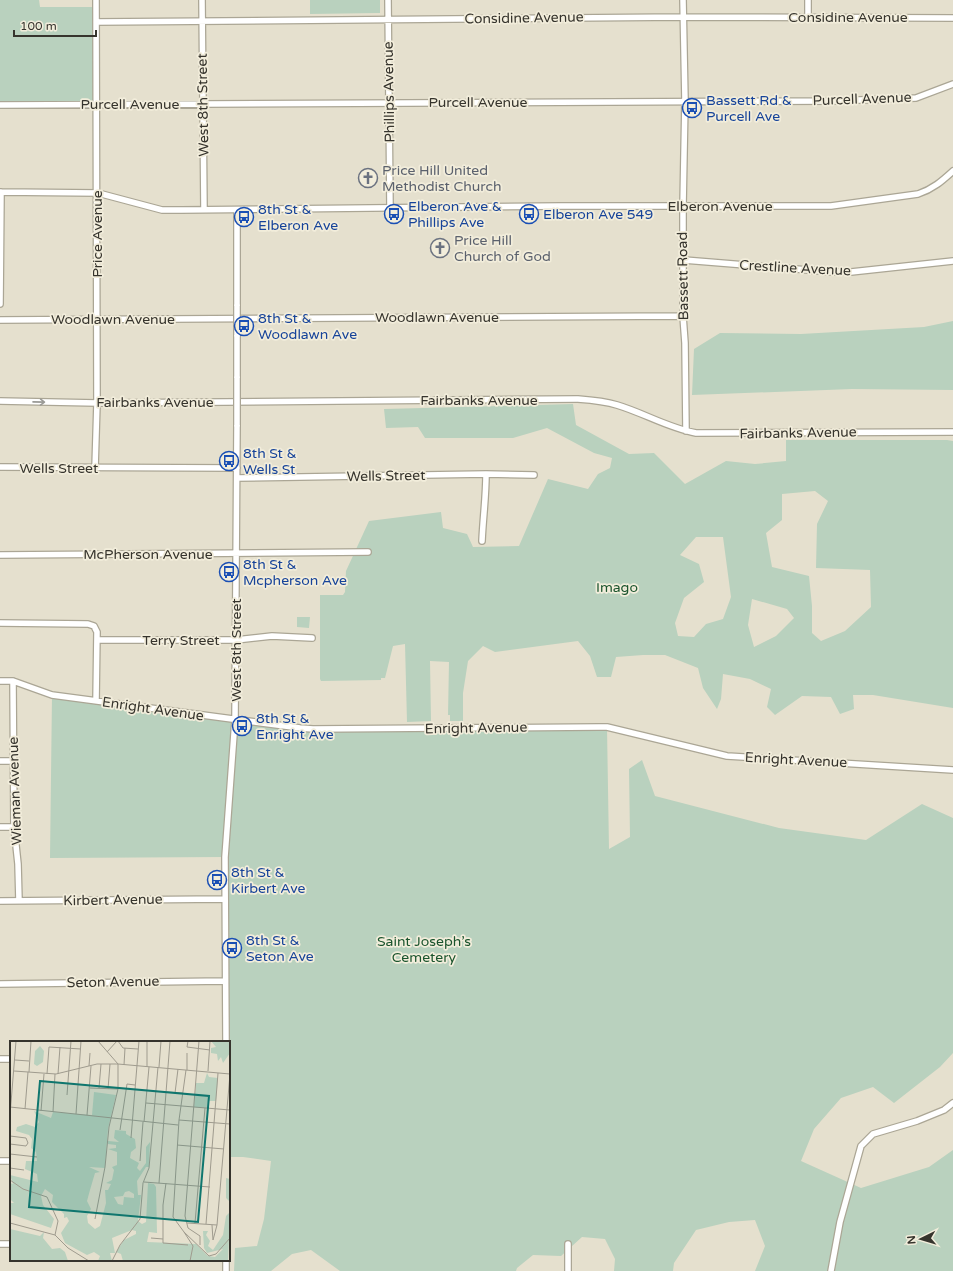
<svg xmlns="http://www.w3.org/2000/svg" width="953" height="1271" font-family="'Varela Round',sans-serif">
  <style>
    .green { fill: #b9d1be; fill-rule: evenodd }
    .lines { fill: none; stroke-linecap: round; stroke-linejoin: round }
    .minor-casing { stroke: #aba695; stroke-width: 8 }
    .minor { stroke: #fff; stroke-width: 5.5 }
    .minor-bridge-casing { stroke: #aba695; stroke-width: 8; stroke-linecap: butt }
    .minor-bridge { stroke: #fff; stroke-width: 5.5 }
    .oneway { stroke: #9a9a96 }
    .labels { text-anchor: middle; dominant-baseline: central; stroke-width: 3.5; stroke-linejoin: round; paint-order: stroke }
    .street-label { font-size: 14px; fill: #36342d; stroke: #f2eddb }
    .transit-label { font-size: 14px; fill: #164399; stroke: #f2eddb; text-anchor: start }
    .worship-label { font-size: 14px; fill: #5b616d; stroke: #f2eddb; text-anchor: start }
    .park-label { font-size: 14px; fill: #1a542d; stroke: #f2eddb }
    .inset-road { fill: none; stroke: #9f9b8e; stroke-width: 1 }
    .view { fill: #0f766e; fill-opacity: 0.15; stroke: #0f766e; stroke-width: 2 }
    .inset-edge { fill: none; stroke: #36342d; stroke-width: 2 }
  </style>
  <rect width="100%" height="100%" fill="#e5e0ce"/>
  <!-- green -->
  <path class="green" d="M0 0H39L40 7H96V104L0 105Z
    M310 0H380V13L310 14Z
    M953 321V390L852 389 692 395 694 349 720 333 801 334 924 327Z
    M573 404 576 425 629 454 654 453 685 484 726 461 755 464 786 461V440H947L953 441V708L873 695H853L854 709 840 714 831 697 802 696 775 715 767 707 771 689 750 679 723 674 721 699 717 709 703 688 698 668 665 655H643L616 657 611 677H597L590 656 578 641 495 652 483 646 468 661 463 693V721H450V715H448L449 662 430 661 431 721 407 722 405 644 393 646 385 678H381V680L321 681 320 679V595H343L345 592 346 571 369 521 441 512 443 528 467 534 473 547 519 546 548 479 588 489 598 474 610 468 612 458 594 453 547 428 513 438H425L418 427 386 428 384 409ZM815 491 828 501 817 524 816 568 870 570 871 607 845 631 821 641 812 633V606L809 576 772 567 766 533 782 520V494ZM696 537H723L731 597 723 619 706 624 694 637 678 636 675 623 684 598 704 582 699 564 680 555ZM752 599 787 609 794 618 776 636 754 647 748 625Z
    M297 617H310L309 628 297 627Z
    M52 695 300 728 607 727 609 849 630 837 629 769 642 760 655 796 779 828 866 840 922 804 953 818V1053L940 1067 894 1103 873 1087 841 1098 814 1129 801 1161 861 1188 929 1167 953 1150V1271H755L765 1246 755 1220 729 1222 696 1230 674 1263 673 1271H614L615 1259 605 1239 582 1237 561 1256 533 1255 517 1268 516 1271H340L311 1250 292 1254 271 1271H234L235 1248 257 1246 264 1219 271 1161 243 1157H229V1042H226L225 857 50 858Z"/>
  <g class="lines">
    <!-- minor casing -->
    <g class="minor-casing">
      <path id="minor" d="M202 0 204 210
        M388 0 390 208
        M683 0 685 101 683 206V316L685 343 686 431
        M808 17V0
        M96 22 684 17 953 18
        M0 105 831 101 916 98 953 84
        M0 192 98 193 162 210H181L561 206H831L918 194C933 189 942 181 953 171
        M237 210V306
        M684 260 833 272H851L953 261
        M0 304 1 192
        M0 320 683 316
        M237 335V378
        M0 401 97 403 577 399C590 400 604 401 617 405 644 413 668 428 696 433L953 432
        M0 467 237 468
        M95 468 97 403 96 0
        M237 478 486 474 534 475
        M482 541C483 518 486 497 486 474
        M0 555 368 552
        M0 623 88 624 94 626 97 632 96 701
        M97 640H236L272 636 312 638
        M0 681H13L52 695 300 728 313 729 599 727H607L727 756 953 770
        M13 681 14 827 18 864 19 901
        M0 761H13
        M0 827H14
        M0 901 225 899
        M0 984 225 981
        M226 1042 225 857 235 720 237 425
        M0 1059H11
        M0 1161H11
        M0 1244H11
        M226 1271V1260
        M568 1271V1244
        M831 1271 840 1222 861 1146 873 1134 917 1121 944 1110 953 1103"/>
    </g>
    <!-- minor -->
    <use href="#minor" class="minor"/>
    <!-- minor-bridge casing -->
    <g class="minor-bridge-casing">
      <path id="minor-bridge" d="M237 306V335
        M237 378V425"/>
    </g>
    <!-- minor-bridge -->
    <use href="#minor-bridge" class="minor-bridge"/>
  </g>
  <!-- one-way arrows -->
  <defs><path id="oneway-shaft" d="M-6 0H5M1.5-3L5.5 0L1.5 3" fill="none" stroke-width="1.6" stroke-linecap="round" stroke-linejoin="round"/></defs>
  <use class="oneway" href="#oneway-shaft" transform="translate(39 402) rotate(1)"/>
  <!-- icons -->
  <defs>
    <g id="bus-ring" transform="scale(1)"><circle r="9.5" fill="#f2eddb" stroke="#1a4fb4" stroke-width="1.5"/><path d="M-5-6H5V4H4V6H2V4H-2V6H-4V4H-5ZM-3.5-4V0h7V-4ZM-3.5 1.2v1.5H-2V1.2ZM2 1.2v1.5H3.5V1.2Z" fill="#1a4fb4"/></g>
    <g id="church-ring" transform="scale(1)"><circle r="9.5" fill="#f2eddb" stroke="#6b7280" stroke-width="1.5"/><path d="M-1.2-6h2.4v3.5h3.3v2.4h-3.3V6h-2.4V-.1h-3.3v-2.4h3.3Z" fill="#6b7280"/></g>
  </defs>
  <g fill-rule="evenodd">
    <use href="#bus-ring" x="692" y="108"/>
    <use href="#church-ring" x="368" y="178"/>
    <use href="#bus-ring" x="394" y="214"/>
    <use href="#bus-ring" x="529" y="214"/>
    <use href="#bus-ring" x="244" y="217"/>
    <use href="#church-ring" x="440" y="248"/>
    <use href="#bus-ring" x="244" y="326"/>
    <use href="#bus-ring" x="229" y="461"/>
    <use href="#bus-ring" x="229" y="572"/>
    <use href="#bus-ring" x="242" y="726"/>
    <use href="#bus-ring" x="217" y="880"/>
    <use href="#bus-ring" x="232" y="948"/>
  </g>
  <g class="labels">
    <!-- street labels -->
    <g class="street-label">
      <text x="848" y="17">Considine Avenue</text>
      <text transform="translate(524 18) rotate(-1)">Considine Avenue</text>
      <text transform="translate(389 92) rotate(-91)">Phillips Avenue</text>
      <text transform="translate(862 99) rotate(-2)">Purcell Avenue</text>
      <text x="478" y="102">Purcell Avenue</text>
      <text x="130" y="104">Purcell Avenue</text>
      <text transform="translate(203 105) rotate(-91)">West 8th Street</text>
      <text x="720" y="206">Elberon Avenue</text>
      <text transform="translate(97 234) rotate(-90)">Price Avenue</text>
      <text transform="translate(795 268) rotate(3)">Crestline Avenue</text>
      <text transform="translate(683 276) rotate(-91)">Bassett Road</text>
      <text x="437" y="317">Woodlawn Avenue</text>
      <text x="113" y="319">Woodlawn Avenue</text>
      <text x="479" y="400">Fairbanks Avenue</text>
      <text x="155" y="402">Fairbanks Avenue</text>
      <text transform="translate(798 433) rotate(-1)">Fairbanks Avenue</text>
      <text x="59" y="468">Wells Street</text>
      <text transform="translate(386 476) rotate(-1)">Wells Street</text>
      <text x="148" y="554">McPherson Avenue</text>
      <text x="181" y="640">Terry Street</text>
      <text transform="translate(236 650) rotate(-90)">West 8th Street</text>
      <text transform="translate(153 709) rotate(8)">Enright Avenue</text>
      <text transform="translate(476 728) rotate(-1)">Enright Avenue</text>
      <text transform="translate(796 760) rotate(3)">Enright Avenue</text>
      <text transform="translate(15 791) rotate(-92)">Wieman Avenue</text>
      <text transform="translate(113 900) rotate(-1)">Kirbert Avenue</text>
      <text transform="translate(113 982) rotate(-1)">Seton Avenue</text>
    </g>
    <!-- transit labels -->
    <g class="transit-label">
      <text x="706" y="100">Bassett Rd &amp;<tspan x="706" dy="16">Purcell Ave</tspan></text>
      <text x="408" y="206">Elberon Ave &amp;<tspan x="408" dy="16">Phillips Ave</tspan></text>
      <text x="258" y="209">8th St &amp;<tspan x="258" dy="16">Elberon Ave</tspan></text>
      <text x="543" y="214">Elberon Ave 549</text>
      <text x="258" y="318">8th St &amp;<tspan x="258" dy="16">Woodlawn Ave</tspan></text>
      <text x="243" y="453">8th St &amp;<tspan x="243" dy="16">Wells St</tspan></text>
      <text x="243" y="564">8th St &amp;<tspan x="243" dy="16">Mcpherson Ave</tspan></text>
      <text x="256" y="718">8th St &amp;<tspan x="256" dy="16">Enright Ave</tspan></text>
      <text x="231" y="872">8th St &amp;<tspan x="231" dy="16">Kirbert Ave</tspan></text>
      <text x="246" y="940">8th St &amp;<tspan x="246" dy="16">Seton Ave</tspan></text>
    </g>
    <!-- worship labels -->
    <g class="worship-label">
      <text x="382" y="170">Price Hill United<tspan x="382" dy="16">Methodist Church</tspan></text>
      <text x="454" y="240">Price Hill<tspan x="454" dy="16">Church of God</tspan></text>
    </g>
    <!-- park labels -->
    <g class="park-label">
      <text x="617" y="587">Imago</text>
      <text x="424" y="941">Saint Joseph’s<tspan x="424" dy="16">Cemetery</tspan></text>
    </g>
  </g>
  <!-- overview -->
  <g transform="translate(10 1041)">
    <rect width="220" height="220" fill="#e5e0ce"/>
    <path d="M201 0 220 1V12L213 22 211 16 208 20 207 13 201 12V7L206 6ZM30 5 34 10 33 21 27 25 24 23 25 10ZM197 32 199 36 208 37 206 60H198L197 67 184 66 186 42H194ZM84 51 106 54 98 88 95 127 79 126 90 131 85 132 80 149 77 160 81 168 77 175 78 182 85 188 90 185 96 162 95 149H98L101 143 96 142 102 139 104 129 102 126 107 124V111L98 108 106 107V104L98 103V100L109 101 104 97 105 89 116 90V93L125 98 126 107 121 111 120 117 129 122 127 127 130 130 136 122V106L140 101 139 126H136L127 140 128 154H131L128 180 132 183 136 181 138 142 144 143 146 146 147 192 139 191 137 201 186 203 198 215 205 216 213 208 197 212 194 207 193 190H198L196 194 200 200 198 205 203 209 213 194 216 175 220 171 218 220H113L111 213 106 211 114 199 126 193V190L122 189 102 197 105 212H100L102 220H88L90 215 84 211 77 214 55 202 51 192 59 180 57 176 54 177V173L42 161 43 154 35 148 31 155 33 164 44 178 41 187 0 173V162H4L0 158V142L3 143 0 134 28 141 27 133 15 128 16 120H27L26 111 21 107 22 98 19 94 6 90 7 86 16 83 25 86 29 81 24 70 41 77 43 71 82 74ZM119 150 124 153V157L114 156 113 164 108 163 104 156 113 155 115 151ZM216 137 220 138V161L216 157ZM0 188 30 195 34 191 33 197 42 208 50 207 55 211 58 220H0Z" fill="#b9d1be" fill-rule="evenodd"/>
    <path class="inset-road" d="M88 0 108 23 220 33M108 0 113 7 128 8M178 0 177 6 200 9M189 0 175 175 178 187 190 195V204M97 11 107 0M5 19 19 20M114 24 115 7M79 25 80 12M137 26V0M149 26 151 0M176 29 169 79 163 176 174 191 199 215 206 213 220 197M177 29V12M4 30 46 33 87 23H108V48L99 86 95 126 85 178M198 30 200 0M19 31 21 0M37 33 39 6 71 8M48 33 50 6M80 47 108 48M89 47 91 23M98 48 100 23M157 51 173 52M165 52 168 28M57 54 61 0M136 62 220 69M0 66 168 84M15 68 18 31M31 70 34 33M43 71 45 33M66 73 71 0M0 74 6 0M77 74 81 25M169 79 220 83M134 81 139 26M110 89 117 43 125 44M0 95 16 97 18 102 16 105 0 103M121 97 129 0M167 104 214 108M0 113 27 116M130 120 133 81M0 127 14 129M0 139 13 148 37 156 48 180 45 194M134 141 200 146M149 142 160 0M0 182 45 194 58 207 79 220M177 182 207 184M185 182 195 67M196 183 208 32M202 184 203 199 207 184 220 33M174 191 183 205 180 220M141 197 153 198M153 202V164L156 142M153 202 178 204M102 220 110 204 130 178 133 142 139 127 148 26"/>
    <path class="view" d="M30 40 199 55 188 181 19 166Z"/>
    <rect width="220" height="220" class="inset-edge"/>
  </g>
  <!-- north arrow -->
  <g transform="translate(921 1239) rotate(265)" stroke="#f2eddb" stroke-width="3" paint-order="stroke">
  <path d="M0-3L7 15L0 10L-7 15Z" fill="#36342d"/>
  <text y="-6" font-size="11" font-weight="bold" text-anchor="middle" fill="#36342d">N</text>
  </g>
  <!-- scale -->
  <path d="M14 30v6h82v-6" fill="none" stroke="#36342d" stroke-width="2"/>
  <text x="20" y="30" font-size="12" fill="#36342d" stroke="#f2eddb" stroke-width="3" paint-order="stroke">100 m</text>
</svg>
